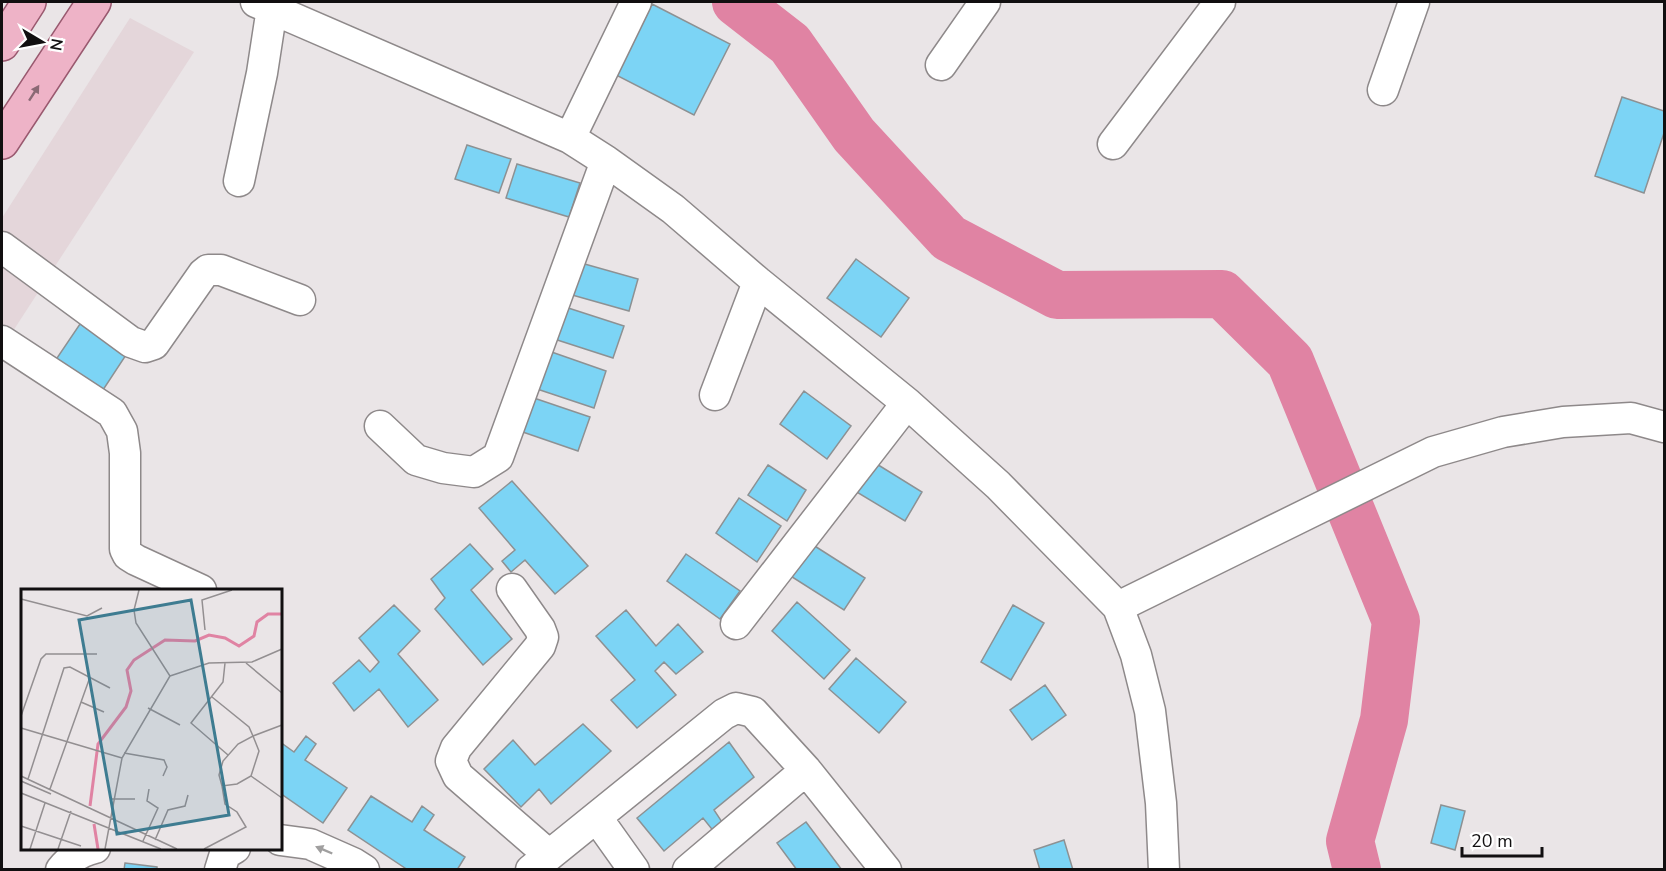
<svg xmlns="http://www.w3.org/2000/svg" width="1666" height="871" font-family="'Nunito Sans',sans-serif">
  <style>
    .built { fill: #e4d6da }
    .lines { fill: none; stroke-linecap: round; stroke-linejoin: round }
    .river { stroke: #e083a3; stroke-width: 48 }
    .building { fill: #7cd4f5; stroke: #8d9193; stroke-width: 1.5 }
    .minor-casing { stroke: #8e898a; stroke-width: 33 }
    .major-casing { stroke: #99596f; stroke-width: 36 }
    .minor { stroke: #fff; stroke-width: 30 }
    .major { stroke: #eeb3c7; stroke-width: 33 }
    .oneway { fill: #8b6975 }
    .oneway2 { fill: #a09f9f }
    .inset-river { fill: none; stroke: #e083a3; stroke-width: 3 }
    .inset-road { fill: none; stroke: #938f91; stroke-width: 1.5 }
    .view { fill: #3e7c91; fill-opacity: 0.15; stroke: #3e7c91; stroke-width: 3 }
    .inset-edge { fill: none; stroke: #110f10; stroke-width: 3 }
  </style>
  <rect width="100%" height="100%" fill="#eae5e7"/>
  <!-- built -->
  <path class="built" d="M130 18 194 52 2 348V218Z"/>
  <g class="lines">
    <!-- river -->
    <path class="river" d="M736 2 790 44 854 135 949 238 1057 295 1222 294 1290 361 1396 621 1384 720 1350 841 1357 870"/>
  </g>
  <!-- building -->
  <path class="building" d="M652 4 730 44 694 115 616 75Z
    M1622 97 1664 111V133L1644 193 1595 176Z
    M467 145 511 159 499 193 455 179Z
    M517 164 580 183 569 217 506 198Z
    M856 259 909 298 881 337 827 298Z
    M574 261 638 279 629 311 565 293Z
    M559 305 624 326 613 358 548 337Z
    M80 324 126 355 101 393 55 361Z
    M543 349 606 371 594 408 531 387Z
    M804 391 851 426 827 459 780 424Z
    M525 395 590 417 578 451 514 429Z
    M867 458 922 492 905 521 850 488Z
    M768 465 806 490 787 521 748 495Z
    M512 481 588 566 555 594 525 560 511 572 502 561 515 550 479 508Z
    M739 498 781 526 757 562 716 533Z
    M810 543 865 578 844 610 789 575Z
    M470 544 493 569 471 590 512 639 483 665 435 609 445 598 431 579Z
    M686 554 740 591 720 619 667 581Z
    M797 602 850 650 824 679 772 631Z
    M394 605 420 631 398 654 438 700 408 727 379 689 354 711 333 683 359 660 370 672 379 662 359 638Z
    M1013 605 1044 623 1011 680 981 662Z
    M626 610 656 646 678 624 703 652 676 674 664 662 655 671 676 695 637 728 611 700 635 680 596 636Z
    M856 658 906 702 879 733 829 689Z
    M1045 685 1066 715 1032 740 1010 710Z
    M583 724 611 751 551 804 539 789 521 807 484 769 513 740 535 765Z
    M306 736 316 744 305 760 347 788 323 823 280 793V742L294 752Z
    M729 742 754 777 714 810 724 825 715 833 703 818 664 851 637 818Z
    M371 796 412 822 422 806 434 815 424 830 465 857 457 870H408L348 830Z
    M1441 805 1465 811 1455 850 1431 843Z
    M806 822 842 870H797L777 843Z
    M1064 840 1073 870H1040L1034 850Z
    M125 863 157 867V870H124Z"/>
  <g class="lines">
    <!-- minor casing -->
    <g class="minor-casing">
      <path id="minor" d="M256 2 570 138 606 161 673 209 758 282 907 403 998 485 1118 607 1433 452 1503 432 1563 422 1631 418 1664 427
        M941 65 985 2
        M1383 90 1414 2
        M570 138 636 2
        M1113 144 1220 2
        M239 181 262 73 272 8
        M2 247 131 342 145 347 154 344 203 274 208 270H221L300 300
        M2 341 112 413 122 431 125 453V549L128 555 136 560 201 590
        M715 395 758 282
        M380 426 416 460 443 468 474 472 498 457 606 161
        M512 589 540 629 543 637 540 646 456 748 451 761 458 776 549 855
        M1118 607 1136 655 1150 711 1161 803 1164 870
        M736 624 907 403
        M597 818 634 870
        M280 840 310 844 353 863 364 870
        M61 870C70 858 82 851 95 848
        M220 870 225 854 235 848
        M531 870 724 714 736 708 753 712 806 770 886 870
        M688 870 806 770"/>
    </g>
    <!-- major casing -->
    <g class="major-casing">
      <path id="major" d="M2 44 29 2
        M2 142 94 2"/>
    </g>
    <!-- minor -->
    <use href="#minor" class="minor"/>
    <!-- major -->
    <use href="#major" class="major"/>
  </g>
  <!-- one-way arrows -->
  <defs><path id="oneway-solid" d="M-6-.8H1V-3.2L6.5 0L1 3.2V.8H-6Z" transform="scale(1.5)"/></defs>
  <use class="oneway" href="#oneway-solid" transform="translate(34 93) rotate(-57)"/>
  <use class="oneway2" href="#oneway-solid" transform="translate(324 850) rotate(-157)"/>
  <!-- overview -->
  <g transform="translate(21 589)">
    <rect width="261" height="261" fill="#eae5e7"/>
    <path class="inset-river" d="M69 217 77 155 105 118 110 102 106 81 113 71 144 51 174 52 188 46 204 49 218 57 233 47 236 33 247 25H261M73 235 77 260"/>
    <path class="inset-road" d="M0 10 66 27 81 19M184 41 181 11 211 1M204 74 202 93 170 134 207 166M225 74 261 104M149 87 188 74 231 73 261 60M191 108 228 138 232 147 261 136M60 113 83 123M127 119 159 136M0 127 20 70 25 65H76M0 139 101 169M232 147 238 162 230 187 216 195 201 197 198 186 202 172 217 155ZM103 164 143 171 146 178 142 187M0 187 156 260M230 187 261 209M7 190 43 79 49 78 89 99M0 192 30 205M29 200 69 88M0 204 140 260M91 210H114M0 237 60 257M134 251 147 221 164 217 167 206M122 252 137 219 126 212 128 200M9 260 24 214M37 260 50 222M84 260 101 169 149 87 115 34 113 21 118 1M183 260 225 238 216 223 204 215 201 197"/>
    <path class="view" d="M170 11 208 226 96 245 58 31Z"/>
    <rect width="261" height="261" class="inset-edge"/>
  </g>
  <!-- border -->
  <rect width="1666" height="871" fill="none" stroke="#110f10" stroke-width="6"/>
  <!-- north arrow -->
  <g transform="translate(42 42) rotate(100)" stroke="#ffffff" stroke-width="4.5" paint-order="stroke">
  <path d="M0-4.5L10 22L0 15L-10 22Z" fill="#110f10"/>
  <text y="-9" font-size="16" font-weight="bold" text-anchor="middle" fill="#110f10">N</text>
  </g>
  <!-- scale -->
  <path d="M1462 847v9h80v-9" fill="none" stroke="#110f10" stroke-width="3"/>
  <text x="1471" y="847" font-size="18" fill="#110f10" stroke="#ffffff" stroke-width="4.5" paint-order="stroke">20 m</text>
</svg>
